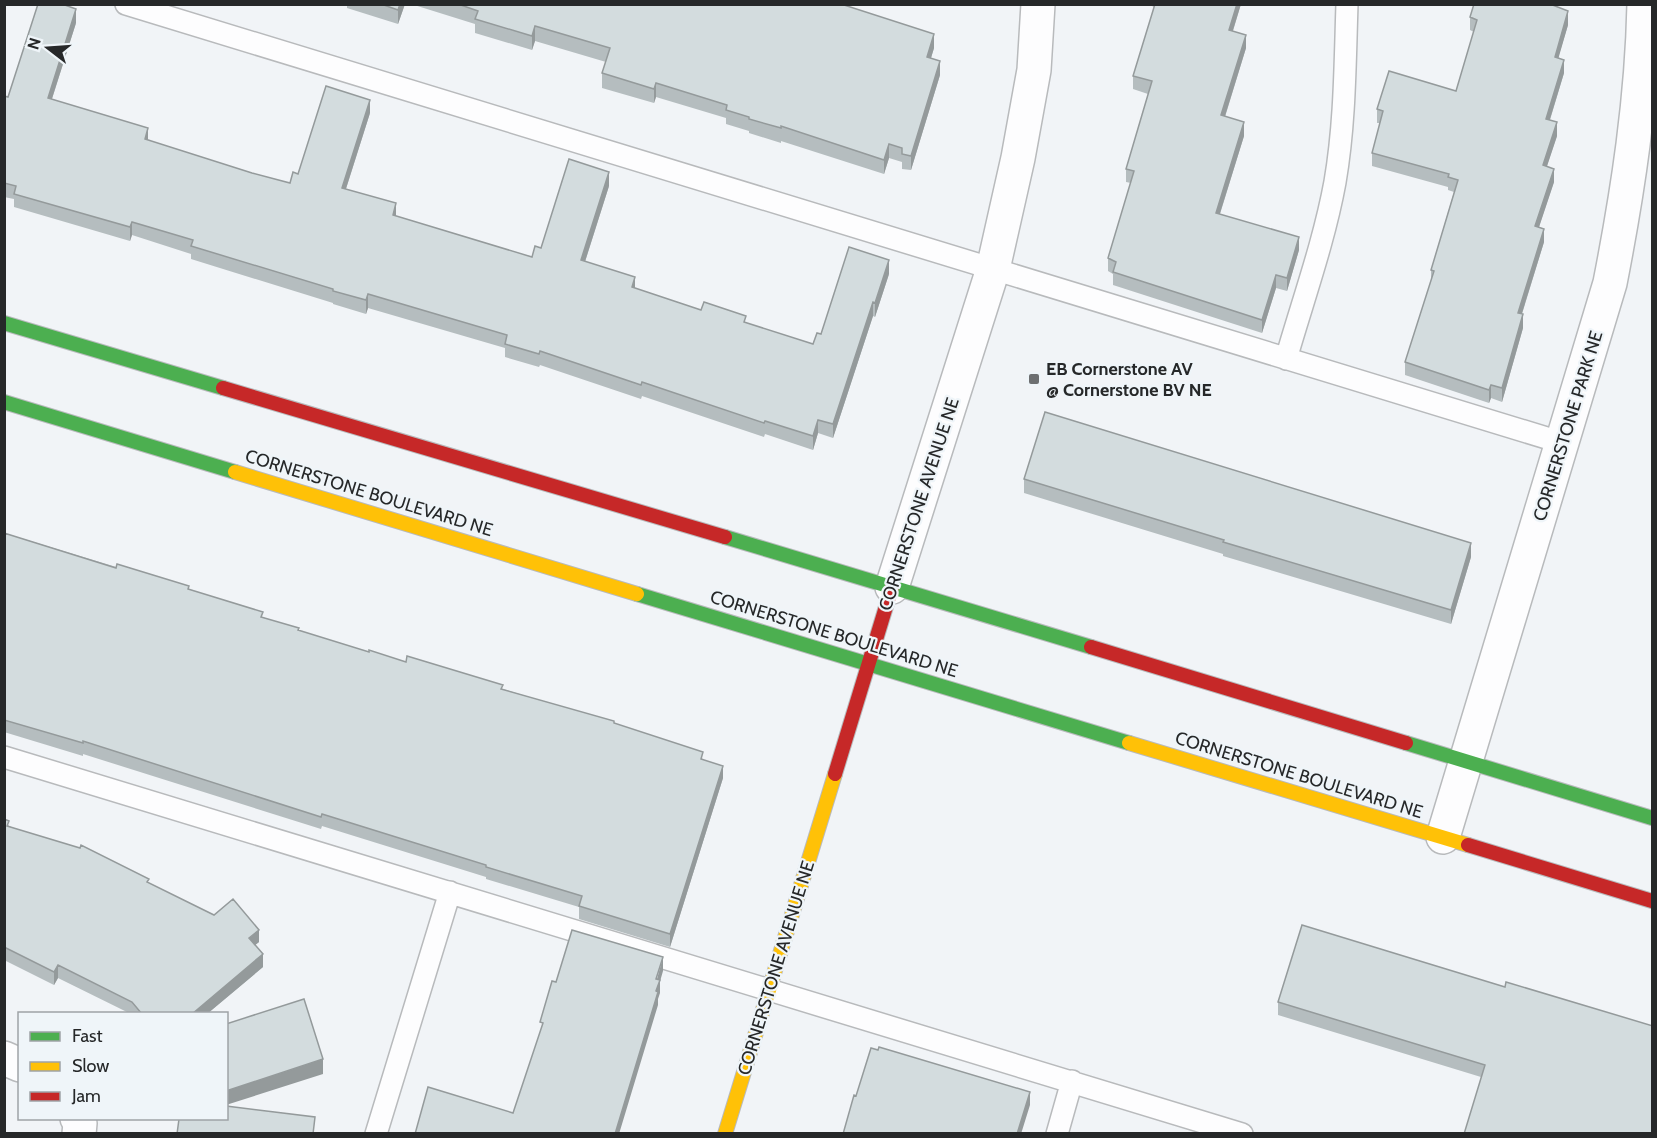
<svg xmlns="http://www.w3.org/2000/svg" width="1657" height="1138" font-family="Cabin,sans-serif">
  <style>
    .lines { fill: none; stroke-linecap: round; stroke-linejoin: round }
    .lane-casing { stroke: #b8babc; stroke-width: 24 }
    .street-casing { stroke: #b8babc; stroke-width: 36 }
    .fast-casing { stroke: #b8babc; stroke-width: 16 }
    .slow-casing { stroke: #b8babc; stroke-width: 16 }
    .jam-casing { stroke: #b8babc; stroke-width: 16 }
    .lane { stroke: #fdfdfe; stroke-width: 21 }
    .street { stroke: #fdfdfe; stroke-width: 33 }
    .fast { stroke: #4caf50; stroke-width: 14 }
    .slow { stroke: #ffc107; stroke-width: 14 }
    .jam { stroke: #c62828; stroke-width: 14 }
    .wall { fill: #b5bdbf }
    .shaded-wall { fill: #949a9b }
    .building { fill: #d3dcde; stroke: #949a9b; stroke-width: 1.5 }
    .poi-dot { fill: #6d6f71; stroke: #eff5f9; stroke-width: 2 }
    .labels { text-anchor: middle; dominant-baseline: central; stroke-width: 4.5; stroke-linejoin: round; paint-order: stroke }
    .poi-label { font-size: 18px; font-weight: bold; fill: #262829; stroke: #eff5f9; text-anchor: start }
    .street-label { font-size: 18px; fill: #262829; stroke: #eff5f9 }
  </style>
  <rect width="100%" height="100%" fill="#f1f4f7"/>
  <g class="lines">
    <!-- lane casing -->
    <g class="lane-casing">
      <path id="lane" d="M126 4 1563 443
        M1286 359C1303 300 1324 242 1335 182 1345 124 1345 64 1347 4
        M4 757 1242 1134
        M376 1134 450 892
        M1057 1134 1072 1081"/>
    </g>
    <!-- street casing -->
    <g class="street-casing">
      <path id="street" d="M892 587 993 269 1018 158 1034 70 1038 4
        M1443 837 1610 283C1628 191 1642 99 1644 4
        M4 1058 20 1065
        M77 1118 80 1123 79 1134"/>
    </g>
    <!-- fast casing -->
    <g class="fast-casing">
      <path id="fast" d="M4 323 223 388
        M4 402 235 472
        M725 537 1091 647
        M637 594 1129 743
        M1406 743 1652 818"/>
    </g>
    <!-- slow casing -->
    <g class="slow-casing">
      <path id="slow" d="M235 472 637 594
        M1129 743 1468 845
        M725 1134 835 774"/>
    </g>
    <!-- jam casing -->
    <g class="jam-casing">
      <path id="jam" d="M223 388 725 537
        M1091 647 1406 743
        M835 774 892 587
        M1468 845 1652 901"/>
    </g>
    <!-- lane -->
    <use href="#lane" class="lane"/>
    <!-- street -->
    <use href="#street" class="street"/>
    <!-- fast -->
    <use href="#fast" class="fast"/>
    <!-- slow -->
    <use href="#slow" class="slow"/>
    <!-- jam -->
    <use href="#jam" class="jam"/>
  </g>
  <!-- wall -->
  <path class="wall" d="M347 4H405L398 24 347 8Z
    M411 4H841L934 48 931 58 940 75 911 170 902 169V162L889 158 884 174 781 141V143L749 133V131L726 124V118L656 97 654 103 602 88V73L606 62 535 41 532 50 475 33V24Z
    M1148 4H1241L1233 31 1246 48 1225 117 1244 136 1220 214 1299 250 1287 291 1276 288 1262 333 1113 285V274L1108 271V258L1131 183 1126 182V169L1148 94 1133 89V76L1154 7Z
    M1474 4H1554L1553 6 1568 25 1558 58 1564 73 1550 120 1557 136 1547 166 1554 182 1539 227 1544 242 1522 314 1523 328 1502 402 1491 398 1489 403 1405 375V362L1431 282V270L1454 192 1448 190V187L1372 166V153L1380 123H1377V109L1456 91 1474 32 1470 30V17Z
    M76 23 52 99 148 140 252 173 290 183 298 174 370 113 346 189 396 216 532 257 541 248 609 186 585 262 635 288 701 310 746 323 813 344 821 334 889 274 875 317 873 316 833 438 818 433 813 450 765 434 764 437 642 396 641 399 540 365 539 367 505 357V348L368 308 366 314 333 304V303L191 259V254L132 235 130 241 14 207V199L4 197V96L8 97Z
    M1024 479 1471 557 1451 624 1223 556V554L1024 493Z
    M4 533 189 589 299 631 369 652 406 662 503 689 614 723 703 759 723 778 670 947 579 919V907L486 879V877L322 826 321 829 83 754V756L4 732Z
    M4 819 9 826 149 883 259 942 255 945 263 967 207 1014H131L58 978 54 985 4 960Z
    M1505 987 1653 1026 1481 1077 1278 1015V1002Z"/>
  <!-- shaded-wall -->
  <path class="shaded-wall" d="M400 4H405L398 24V10Z
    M1237 4H1241L1229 43V30Z
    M76 9V23L48 111V98Z
    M1568 11V25L1555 70V57Z
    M535 26V41L532 50V36Z
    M934 34V48L927 71V57Z
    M1246 35V48L1221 129V115Z
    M1564 60V73L1546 132V119Z
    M940 61V75L911 170V156Z
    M656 83V97L654 103V89Z
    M370 100V113L342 201V188Z
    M1244 122V136L1216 226V213Z
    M1557 122V136L1543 178V165Z
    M148 128V142L145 139Z
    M889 144V158L884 174V160Z
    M1554 169V182L1535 239V226Z
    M609 172V186L581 274V260Z
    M396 203V217L393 215Z
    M132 222V235L130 241V227Z
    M1544 229V242L1518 326V313Z
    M1299 237V250L1287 291V278Z
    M889 260V274L875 317V303Z
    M1276 275V288L1262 333V320Z
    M635 277V291L632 287Z
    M368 294V308L366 314V300Z
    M873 302V316L833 438V424Z
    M1523 314V328L1502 402V388Z
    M1491 385V398L1489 403V390Z
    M818 420V433L813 450V436Z
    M1471 543V557L1451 624V610Z
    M723 766V778L670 947V934Z
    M259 930V942L249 950V938Z
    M263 954V967L207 1014H192Z
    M663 957V971L659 985 660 980V993L658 999V1005L619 1134H615Z
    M58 965V978L54 985V972Z
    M323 1059V1074L226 1105V1091Z
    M1030 1092V1105L1021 1134H1017Z"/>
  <!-- building -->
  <path class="building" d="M38 4H62L76 9 48 98 148 128 145 139 252 173 290 183 293 172 298 174 326 86 370 100 342 188 396 203 393 215 532 257 535 246 541 248 569 159 609 172 581 260 635 277 632 287 701 310 704 302 746 316 744 322 813 344 817 333 821 334 849 247 889 260 875 303 873 302 833 424 818 420 813 436 765 421 764 423 642 382 641 385 540 351 539 354 505 344 507 335 368 294 366 300 333 291V289L191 246 193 240 132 222 130 227 14 194 16 186 4 183V96L8 97Z
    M381 4H400L398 10Z
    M458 4H841L934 34 927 57 940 61 911 156 902 154V148L889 144 884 160 781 126V128L749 119V117L726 110 727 105 656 83 654 89 602 73 610 48 535 26 532 36 475 19 478 11Z
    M1155 4H1237L1229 30 1246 35 1221 115 1244 122 1216 213 1299 237 1287 278 1276 275 1262 320 1113 272 1116 262 1108 258 1134 171 1126 169 1152 81 1133 76Z
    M1474 4H1550L1568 11 1555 57 1564 60 1546 119 1557 122 1543 165 1554 169 1535 226 1544 229 1518 313 1523 314 1502 388 1491 385 1489 390 1405 362 1434 271 1431 270 1458 180 1448 177 1449 174 1372 153 1383 111 1377 109 1389 71 1456 91 1477 20 1470 17Z
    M1045 412 1471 543 1451 610 1223 542 1224 540 1024 479Z
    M4 533 116 568 117 564 189 586 188 589 263 612 261 617 299 628 298 630 369 652V650L406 662 407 656 503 685 501 689 614 721V723L703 752 701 759 723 766 670 934 579 906 582 896 486 867V865L322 814 321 817 83 741V743L4 720Z
    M4 819 9 821 7 826 80 848 81 845 149 879 147 882 214 915 233 899 259 930 249 938 263 954 192 1014H142L132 1002 58 965 54 972 4 947Z
    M1302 925 1505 987 1506 982 1653 1026V1134H1464L1485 1065 1278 1002Z
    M572 930 663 957 656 979 660 980 656 991 658 992 615 1134H415L428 1087 513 1113 543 1023 540 1022 552 981 556 982Z
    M304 999 323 1059 226 1091V1024Z
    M879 1047 1030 1092 1017 1134H843L854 1095 856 1096 871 1048 878 1050Z
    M226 1106 315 1117 313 1134H177L179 1119H226Z"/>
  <!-- markers -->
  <rect class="poi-dot" x="1028" y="373" width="12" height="12" rx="3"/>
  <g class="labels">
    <!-- poi labels -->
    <g class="poi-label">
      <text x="1046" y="369">EB Cornerstone AV<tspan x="1046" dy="21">@ Cornerstone BV NE</tspan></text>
    </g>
    <!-- street labels -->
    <g class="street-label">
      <text transform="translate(1568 426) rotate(-73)">CORNERSTONE PARK NE</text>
      <text transform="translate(369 493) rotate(17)">CORNERSTONE BOULEVARD NE</text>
      <text transform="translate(919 504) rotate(-72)">CORNERSTONE AVENUE NE</text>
      <text transform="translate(834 634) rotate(17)">CORNERSTONE BOULEVARD NE</text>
      <text transform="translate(1299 775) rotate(17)">CORNERSTONE BOULEVARD NE</text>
      <text transform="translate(776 968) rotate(-73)">CORNERSTONE AVENUE NE</text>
    </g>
  </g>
  <!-- border -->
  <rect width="1657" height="1138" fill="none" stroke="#262829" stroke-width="12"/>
  <!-- legend -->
  <rect x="18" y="1012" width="210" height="108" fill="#eff5f9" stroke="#9fa3a6" stroke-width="1.5"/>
  <rect x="30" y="1032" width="30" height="9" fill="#4caf50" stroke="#9fa3a6" stroke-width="1.5"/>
  <text x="72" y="1042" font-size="18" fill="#262829">Fast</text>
  <rect x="30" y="1062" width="30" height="9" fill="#ffc107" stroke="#9fa3a6" stroke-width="1.5"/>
  <text x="72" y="1072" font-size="18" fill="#262829">Slow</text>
  <rect x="30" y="1092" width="30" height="9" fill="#c62828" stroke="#9fa3a6" stroke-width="1.5"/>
  <text x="72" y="1102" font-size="18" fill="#262829">Jam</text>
  <!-- north arrow -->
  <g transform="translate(48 48) rotate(287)" stroke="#eff5f9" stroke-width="4.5" paint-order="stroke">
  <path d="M0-4.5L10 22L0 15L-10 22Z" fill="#262829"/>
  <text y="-9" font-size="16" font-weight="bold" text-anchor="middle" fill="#262829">N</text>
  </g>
</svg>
